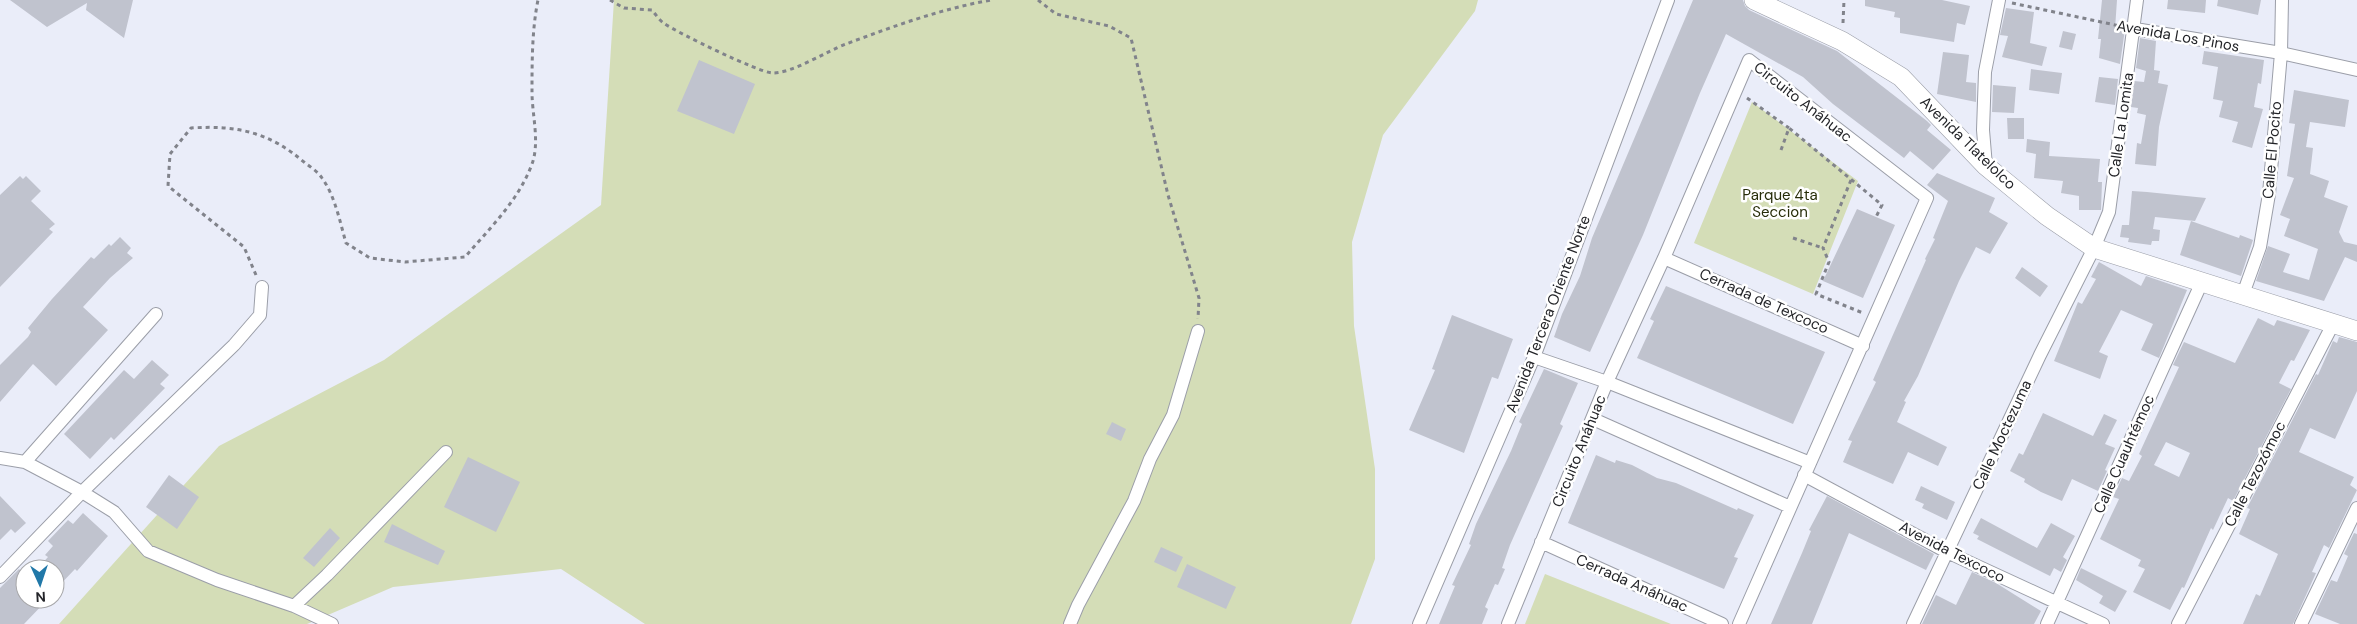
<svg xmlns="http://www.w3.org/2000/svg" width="2357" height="624" font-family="'DM Sans',sans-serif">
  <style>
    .green { fill: #d4ddb7 }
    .building { fill: #c0c3ce; fill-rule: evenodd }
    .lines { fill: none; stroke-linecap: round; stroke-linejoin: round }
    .street-casing { stroke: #9b9ea8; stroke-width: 14 }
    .secondary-casing { stroke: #9b9ea8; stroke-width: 20 }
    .path { stroke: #81838b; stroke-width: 3; stroke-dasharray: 4 4; stroke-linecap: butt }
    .street { stroke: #fff; stroke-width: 12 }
    .secondary { stroke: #fff; stroke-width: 19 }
    .labels { text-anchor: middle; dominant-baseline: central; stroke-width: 5; stroke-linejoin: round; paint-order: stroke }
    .street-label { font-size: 15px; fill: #232428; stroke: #fff }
    .park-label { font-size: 15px; fill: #272d09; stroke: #fff }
  </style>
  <rect width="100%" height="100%" fill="#eaedf9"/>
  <!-- green -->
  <path class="green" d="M614 0H1478L1475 11 1383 135 1352 242 1354 326 1375 469V559L1351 624H645L561 569 393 587 307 624H59L219 446 384 360 601 205Z
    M1752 102 1858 181 1813 294 1694 243Z
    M1545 574 1671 624H1525Z"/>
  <!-- building -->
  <path class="building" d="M10 0H133L124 38 86 10 87 3 47 27Z
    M1693 0H1743L1745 6 1749 10 1837 51 1927 121 1931 125 1927 130 1951 150 1933 170 1910 151 1904 158 1833 104 1803 77 1726 34 1700 93 1643 235 1590 352 1554 337 1562 314 1580 276 1592 238Z
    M1865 0H1942L1970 6 1965 25 1957 23 1954 42 1900 33V18L1894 17 1895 12 1865 6Z
    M2102 0H2117L2115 29H2125L2120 64 2099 58 2101 39H2098Z
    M2168 0H2206L2205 13 2167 9Z
    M2218 0H2261L2258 15 2217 6Z
    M2006 8 2034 12 2030 43 2047 47 2042 66 2002 57 2008 36 2000 35Z
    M2063 31 2076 34 2072 50 2059 47Z
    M2140 38 2156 41 2154 70 2160 71 2158 83 2168 85 2159 127 2156 166 2135 164 2137 143 2141 144 2146 115 2137 113 2138 108 2131 107 2134 81 2144 82 2146 71 2136 68Z
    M2204 51 2264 60 2261 84 2258 83 2254 107 2263 109 2252 148 2232 142 2238 122 2219 117 2223 101 2213 99 2218 67 2202 64Z
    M1943 52 1969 55 1966 82 1976 83V102L1937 94Z
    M699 60 755 84 734 134 677 111Z
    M2031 69 2062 73 2059 94 2029 90Z
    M2099 77 2118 79 2115 105 2095 102Z
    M1993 85 2016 87 2014 113 1992 112Z
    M2294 90 2349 100 2345 127 2310 122 2306 147 2313 148 2310 174 2329 181 2324 197 2348 206 2339 232 2344 242 2357 245V262L2345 257 2324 301 2256 281 2268 246 2290 254 2283 272 2309 280 2318 249 2284 236 2290 219 2280 215 2294 178 2287 176 2295 124 2289 123Z
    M2007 118H2024V139H2008Z
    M2027 139 2050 142 2049 156 2100 159 2098 182H2102L2101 210H2079V196L2061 193 2063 181 2034 178 2036 154 2026 152Z
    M1937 173 1995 198 1989 212 2008 223 1990 254 1976 247 1959 281 1918 376 1904 401 1906 402 1897 422 1947 447 1938 466 1908 452 1893 484 1843 462 1852 441 1848 440 1876 382 1873 380 1926 260 1925 259 1935 239 1933 238 1948 201 1927 185Z
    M20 176 23 179 26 176 41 191 31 201 55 224 49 229 53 232 0 287V195Z
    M2132 191 2147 192 2206 198 2195 221 2155 217 2153 229 2160 230 2159 241H2152L2151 245 2128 242 2129 238 2120 237 2122 225H2129Z
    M1857 209 1895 225 1863 298 1823 281Z
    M2191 221 2239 238 2240 235 2253 240 2241 276 2180 255Z
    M120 237 131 248 127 253 133 258 110 278 83 307 108 330 56 386 33 364 0 402V365L28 337 31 332 28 328 52 299 91 257 94 259 109 244 111 246Z
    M2099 262 2141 286 2146 276 2187 290 2159 358 2141 350 2153 324 2121 310 2099 352 2108 356 2100 379 2054 361 2078 302 2082 304 2096 279 2091 277Z
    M2022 267 2048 286 2040 297 2015 278Z
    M1666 286 1825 352 1793 424 1637 358 1654 321 1650 319Z
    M1452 315 1513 339 1498 379 1492 377 1464 453 1409 430 1435 370 1432 369Z
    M2258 318 2274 326 2277 320 2310 330 2294 361 2291 360 2279 383 2291 389 2233 501 2228 498 2213 530 2211 528 2184 588 2182 587 2170 610 2133 592 2145 569 2138 566 2141 560 2100 539 2119 499 2113 497 2122 478 2129 481 2142 456 2139 454 2179 367 2173 365 2184 342 2235 363ZM2166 442 2190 453 2179 477 2154 465Z
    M2339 337 2357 342V391L2335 439 2310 428 2299 452 2354 477 2350 485 2357 490 2329 548 2324 545 2312 572 2316 573 2293 624H2243L2256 594 2260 596 2278 554 2239 534 2250 509 2247 508 2316 374 2318 375 2333 341 2337 343Z
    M152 360 169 375 160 384 165 388 114 440 111 437 90 459 64 434 124 370 134 379Z
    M1544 369 1578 383 1560 424 1563 426 1510 545 1502 568 1505 569 1498 585 1495 584 1485 607 1488 609 1482 624H1439L1455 586 1452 585 1471 545 1469 544 1476 524 1511 451 1522 424 1519 422Z
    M2043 413 2093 436 2104 414 2117 420 2105 444 2115 448 2105 470 2107 471 2098 491 2072 479 2062 501 2041 492 2024 482 2025 479 2010 471 2019 453 2023 455Z
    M1112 422 1126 429 1121 441 1106 434Z
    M1596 455 1615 463 1616 460 1632 465 1657 478 1676 483 1737 510 1738 508 1754 515 1734 557 1738 558 1724 589 1568 523Z
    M468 457 520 482 496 532 444 507Z
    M169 475 199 497 177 529 146 507Z
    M1921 486 1955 502 1947 520 1922 508 1924 504 1915 500Z
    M0 496 26 523 15 533 11 529 0 540Z
    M1827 496 1934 554 1926 570 1849 533 1812 624H1771L1802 553 1811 531 1809 530Z
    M83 513 108 536 77 571 75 569 55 590V569H37L48 557 45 555 53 546 48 541 68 520 73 524Z
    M1981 518 2037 548 2051 523 2075 536 2063 557 2067 560 2061 572 2054 568 2050 576 1977 539 1979 536 1973 533Z
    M392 524 445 551 438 565 384 542Z
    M330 528 340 538 314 567 303 558Z
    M2354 533 2357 534V624H2340L2315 614 2331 580 2337 582 2348 556 2344 554Z
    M1161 547 1183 557 1176 572 1154 562Z
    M1187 564 1236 587 1226 609 1177 587Z
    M2081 568 2127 591 2115 612 2099 603 2103 596 2076 580Z
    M19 569 25 575V599H48L24 624H0V588Z
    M1972 572 1996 583 2041 611 2034 624H1922L1936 595 1956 605Z"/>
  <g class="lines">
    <!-- street casing -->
    <g class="street-casing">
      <path id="street" d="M2135 29 2281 53 2357 70
        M1986 166 1983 130 1985 72 1999 0
        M1664 258 1863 346
        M2242 297 2260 247 2269 194 2281 53 2282 0
        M1534 357 1607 382 1808 462
        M1593 419 1790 507
        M0 458 25 462 82 492 114 512 148 551 217 580 294 606 332 624
        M25 462 156 314
        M1804 475 1947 552 2103 624
        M1541 542 1722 624
        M0 577 82 492 234 345 260 315 262 287
        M294 606 327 575 446 452
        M1070 624 1078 605 1134 501 1150 459 1173 415 1198 331
        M1419 624 1534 357 1668 0
        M1508 624 1607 382 1664 258 1749 60 1927 198 1739 624
        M1913 624 2040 355 2094 248 2109 212 2137 0
        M2047 624 2201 284
        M2178 624 2333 324
        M2301 624 2357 508"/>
    </g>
    <!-- secondary casing -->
    <g class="secondary-casing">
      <path id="secondary" d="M1754 0 1842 41 1901 77 1986 166 2047 216 2094 248 2357 331"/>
    </g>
    <!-- path -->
    <path class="path" d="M610 0 624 8 652 10C656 15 660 21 665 24 678 33 758 72 772 73 791 74 827 51 846 44 894 26 941 9 991 0
      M1038 0 1056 14 1109 26 1131 38 1168 195 1199 298 1198 319
      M2012 3 2120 26
      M1843 23 1844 0
      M1747 98 1789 128
      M1781 150 1789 128 1882 205 1876 217
      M1851 180 1823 248 1829 262 1816 294 1863 313
      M1793 238 1823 248
      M256 275 244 247 168 186 170 154 191 128C236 125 270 132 305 163 311 167 318 172 322 178 335 196 340 222 346 243L370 258 405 262 465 257C489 229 519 200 532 164 540 142 532 115 532 92 532 62 532 29 538 0"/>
    <!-- street -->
    <use href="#street" class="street"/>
    <!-- secondary -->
    <use href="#secondary" class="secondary"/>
  </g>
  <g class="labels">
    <!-- street labels -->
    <g class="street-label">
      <text transform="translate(2178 36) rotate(10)">Avenida Los Pinos</text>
      <text transform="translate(1803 102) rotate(38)">Circuito Anáhuac</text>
      <text transform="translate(2121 125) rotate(-82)">Calle La Lomita</text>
      <text transform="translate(1968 143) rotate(44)">Avenida Tlatelolco</text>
      <text transform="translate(2272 150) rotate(-85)">Calle El Pocito</text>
      <text transform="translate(1764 301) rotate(24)">Cerrada de Texcoco</text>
      <text transform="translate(1548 314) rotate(-69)">Avenida Tercera Oriente Norte</text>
      <text transform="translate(2002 435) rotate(-65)">Calle Moctezuma</text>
      <text transform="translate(1579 451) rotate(-68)">Circuito Anáhuac</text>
      <text transform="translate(2124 454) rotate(-66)">Calle Cuauhtémoc</text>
      <text transform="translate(2255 474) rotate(-63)">Calle Tezozómoc</text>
      <text transform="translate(1952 552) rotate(27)">Avenida Texcoco</text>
      <text transform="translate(1632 583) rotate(24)">Cerrada Anáhuac</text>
    </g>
    <!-- park labels -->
    <g class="park-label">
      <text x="1780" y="195">Parque 4ta<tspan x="1780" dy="17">Seccion</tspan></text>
    </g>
  </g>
  <!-- north arrow -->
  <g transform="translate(40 584) rotate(177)"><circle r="24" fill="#ffffff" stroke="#a7a7a9"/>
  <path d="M0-4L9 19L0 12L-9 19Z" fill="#2178a8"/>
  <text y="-8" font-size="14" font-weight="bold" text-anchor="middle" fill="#232428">N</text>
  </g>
</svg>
